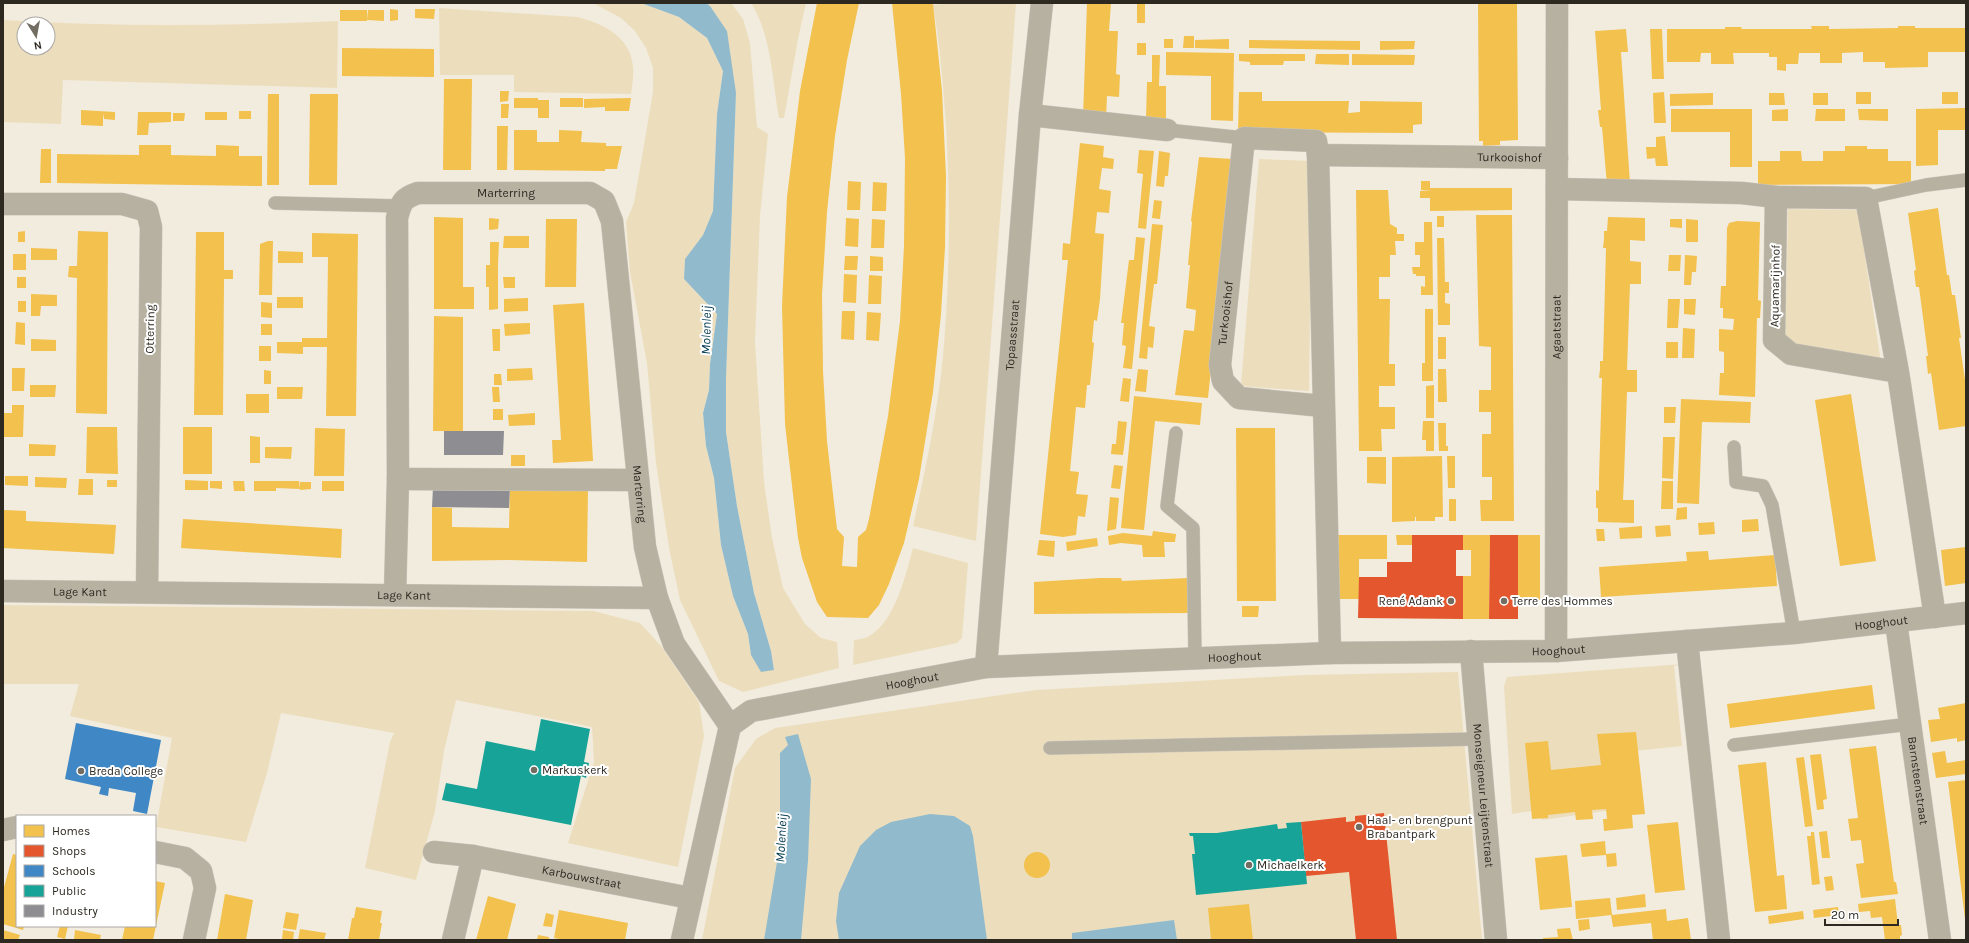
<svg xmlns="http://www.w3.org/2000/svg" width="1969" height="943" font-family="Karla,sans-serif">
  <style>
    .green { fill: #ecdebd; fill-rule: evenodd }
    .water { fill: #91bbcc }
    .homes { fill: #f2c14e }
    .shops { fill: #e4572e }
    .schools { fill: #3f88c5 }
    .public { fill: #17a398 }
    .industry { fill: #8d8d92 }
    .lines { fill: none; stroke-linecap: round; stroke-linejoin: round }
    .lane-casing { stroke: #cdc8bd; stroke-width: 14 }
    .street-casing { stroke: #cdc8bd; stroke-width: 23 }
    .lane { stroke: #b7b1a2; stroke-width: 13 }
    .street { stroke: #b7b1a2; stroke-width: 22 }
    .poi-dot { fill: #726d62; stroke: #fff; stroke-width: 1.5 }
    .labels { text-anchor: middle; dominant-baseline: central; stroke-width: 4; stroke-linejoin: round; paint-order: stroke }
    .street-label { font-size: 12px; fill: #2d2920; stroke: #fff }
    .poi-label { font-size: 12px; fill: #2d2920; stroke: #fff; text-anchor: start }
    .water-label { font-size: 13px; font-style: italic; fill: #00384e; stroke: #fff }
  </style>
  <rect width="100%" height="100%" fill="#f2ecde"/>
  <!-- green -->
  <path class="green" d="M593 3H641L679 17 707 38 723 71 717 114 713 211 703 235 685 259 684 279 717 314 710 364 709 390 703 413 706 446 714 478 721 545 733 596 748 634 751 655 774 670 771 651 754 593 737 506 726 432V379L736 93 710 6 706 3H731L743 19 750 43 757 127 768 134 760 216 755 342 764 482 772 538 783 588 805 624 821 638 837 642 839 668 743 692 719 681 680 600 669 548 656 463 647 363 630 272 626 222 634 203 653 92V68L646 48 635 31 621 18Z
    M751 3H806L798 39 784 118H779C772 80 772 36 751 3Z
    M949 3H1016L976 541 913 526C927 462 941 397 945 331 950 263 950 194 946 125 943 85 940 44 933 5Z
    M439 8 577 17C603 23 631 37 633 67 634 76 632 86 631 94L514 92V75H440Z
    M3 20C114 27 226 26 338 21L337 88 63 80 61 124 3 122ZM24 24H48V48H24Z
    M1259 159 1312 161 1309 391 1241 386Z
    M1788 209 1858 210 1881 363 1785 346Z
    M913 548 968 563 962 638 957 643 853 665 854 640C859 639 865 639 869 636 895 622 906 574 913 548Z
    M3 605 593 611 640 623 661 646 699 702 704 736 678 867 568 843 594 762 592 727 456 700 444 751 435 811 416 880 365 868 390 742 394 733 281 713 267 773 246 842 156 827 172 738 70 716 79 684H3Z
    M1683 664 1674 666 1682 746 1635 751 1640 806 1542 820 1538 810 1512 814 1504 686 1507 677Z
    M1458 672 1482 940H702L735 768 756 739 775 728 1036 690 1305 675Z"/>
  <!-- water -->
  <path class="water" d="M641 3H706L710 6 727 31 736 93 726 379V432L737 506 754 593 771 651 774 670 761 672 751 655 748 634 733 596 721 545 714 478 706 446 703 413 709 390 710 364 717 314 684 279 685 259 703 235 713 211 717 114 723 71 707 38 679 17Z
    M798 734 811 779 808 861 801 940H764L777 862 780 825V753L788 745 785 737Z
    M930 814 954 816 970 826 973 836 987 940H839L836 921 839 893 860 846 876 830 891 822Z
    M1174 920 1177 940H1072V933Z"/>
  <!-- homes -->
  <path class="homes" d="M817 3H859L847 60 835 136 827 212 822 295 823 371 827 441 837 529 844 537 842 566 857 567 858 537 866 530 869 519 888 416 900 321 904 246 905 158 901 94 892 3H933L942 91 946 176 945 247 941 314 933 392 919 479 904 543 889 584 879 605 868 618 827 617 817 602 802 558 798 538 785 424 782 306 787 197 800 91Z
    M1087 3H1111L1109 31H1118L1116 74 1120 75 1119 97 1107 96 1106 118 1083 117Z
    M1137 3H1145V23H1137Z
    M1478 3H1517L1518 140 1500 141V145L1483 146V141H1479Z
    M390 9 398 10V20L390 21Z
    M415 9H435L434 19 415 18Z
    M340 10H367V21H340Z
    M368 10H384V21L367 20Z
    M1811 26H1829V29L1898 28V26H1915V28H1966V52H1928V67L1885 68V62H1863V52L1842 53V63H1820V53H1799L1798 64H1786V71L1777 70V57H1769V53H1733L1734 64H1711V53H1701L1700 62H1667V29H1725V27H1742L1741 29H1812Z
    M1626 29 1628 52H1621L1630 183 1607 185 1602 127H1600L1598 110H1601L1595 31Z
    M1650 29H1662L1664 79H1652Z
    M1184 36H1194V48H1183Z
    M1164 39H1173V48H1164Z
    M1229 39V49L1195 48V40Z
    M1249 40 1360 41V50L1249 48Z
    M1380 41H1415L1414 49 1380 50Z
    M1137 43H1146V55H1137Z
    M342 48 434 49V77L342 76Z
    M1166 52 1234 53 1233 121 1211 120V76L1166 75Z
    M1239 54H1305V61H1284L1283 65H1250V62L1239 61Z
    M1316 54H1349V65L1315 64Z
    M1352 54 1415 55 1414 65H1352Z
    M1152 55H1160L1159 86H1166V120L1146 119 1147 82H1152Z
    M444 79H472L471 170H443Z
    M500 91H509L508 101 500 102Z
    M1239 92H1262V101H1349L1348 113 1360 112V101L1422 102V124L1413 125V133L1238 132Z
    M1664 92 1666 123H1654L1653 93Z
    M1856 92H1871V104H1856Z
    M1942 92H1958V104H1942Z
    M1713 93V105L1670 106V94Z
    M1769 93H1784L1785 105H1769Z
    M1813 93H1828V105H1813Z
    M268 94H279V185H267Z
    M310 94H338L337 185H309Z
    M514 98H538V100H549V118H538V108H514Z
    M560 98H583V107H560Z
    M631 98 629 111H605V107L584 108V99Z
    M501 104H509L508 118H501Z
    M1966 108V130H1938V165L1916 166V109Z
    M1671 109H1752V167H1730V132H1671Z
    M1788 109V121H1772V110Z
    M1816 109H1845V121H1815Z
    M1858 109H1888V121L1859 120Z
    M81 110 115 112V120L104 119 103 113V126L81 125Z
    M239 111H251V119H239Z
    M138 112H171V122L149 123 148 135H137Z
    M205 112H227V120H205Z
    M173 113H185L184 121H173Z
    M497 126H508L507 170H497Z
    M514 130H537V142H559V130L582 131 581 142 606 143V146H622L617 169H605V171L514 170Z
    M1665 136 1668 166H1656L1655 158 1647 159 1646 147H1656V137Z
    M1080 143 1104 146 1103 157 1114 159 1113 169 1102 168 1099 189 1111 191 1109 213 1097 212 1095 233 1104 234 1100 299 1097 321 1094 320 1092 342 1094 343 1090 385H1087L1085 408 1076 407 1070 471 1079 472 1076 494 1088 495 1085 517 1078 516 1076 535 1063 537 1040 534 1068 260H1062L1063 243 1070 244Z
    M139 145H171V155L216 156V145L239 146V156H262V186L57 183V154L139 155Z
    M1845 146H1867V149H1888V161H1911V184L1758 185V161H1780V151H1801L1802 161H1823V151H1845Z
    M41 149H51V183H40Z
    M1139 150 1154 151 1146 229 1138 228 1143 174 1137 173Z
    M1159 151 1170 153 1168 176H1165L1164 187 1156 186Z
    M1199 157 1233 159 1208 398 1175 395 1184 330 1194 331 1196 310 1186 308 1190 265H1188L1192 222 1191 221Z
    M848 181 861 182 860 210H847Z
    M1421 181H1430V188H1512V210L1430 211V198H1420V191L1432 190H1421Z
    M873 182 887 183 886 211H872Z
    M1356 190H1388L1390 224 1397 228V234H1404V241H1395L1396 255H1390V277H1379V299H1390L1389 364H1395V386H1379V407H1395V429H1381L1382 451H1359Z
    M1154 200 1162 201 1160 219 1152 218Z
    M1938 208 1947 275H1949L1952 295H1955L1961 338H1959L1966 387V426L1939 430 1931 373 1928 374 1926 356H1928L1919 287H1916L1914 271 1916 270 1908 213Z
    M1476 215H1512L1514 521H1481L1480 500H1492V477H1482V434H1491V412H1479V390H1491V347L1479 346Z
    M1437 216H1444V227H1437Z
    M434 217 463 218V287H474V309H434Z
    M1608 217 1645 218V241L1630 240V261L1641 262V284H1630L1627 370H1637V392H1627L1624 478 1623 500H1634V523L1598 522V508H1596V490L1599 491V478L1602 378H1599L1600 369V361H1603L1606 248H1603L1604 239V231H1607Z
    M489 218 499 219 498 229 489 230Z
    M846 218 859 219 858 247 845 246Z
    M546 219H577L576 287H545Z
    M872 219 885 220 884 248H871Z
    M1670 219H1682V228L1670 227Z
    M1686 219 1698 220V242H1686Z
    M1737 221 1760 222 1758 300 1761 301 1760 318H1757L1755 397 1719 395 1720 373H1724V352L1719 351V329L1733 330 1734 319 1723 318V308H1720L1721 286H1726L1727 228 1729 223Z
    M1424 222H1432L1433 295H1421V286L1425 287V276H1416V274H1413L1412 267H1420V255H1415V242H1424Z
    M1152 224 1163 225 1157 284H1154L1149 326 1155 327 1153 348 1148 347 1147 359 1139 358Z
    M25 231V242H18V232Z
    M78 231 108 232 107 414 76 413 77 278 68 277 69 266H77Z
    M196 232H224V270H233V279H224L223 415H194Z
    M312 233 358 234 356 416H326L327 347H303V354L277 353V342H302V338H327L328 257H312Z
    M504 236H529V248H503Z
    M1136 237 1145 238 1132 369 1123 368 1126 346 1122 345 1124 323H1121L1129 260H1134Z
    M1437 238H1444L1445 282H1449V293H1445V303L1450 304V325H1438Z
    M268 241H273L272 295H259L260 244Z
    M490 242H499L498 265V309L489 310V287H486V265H490Z
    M31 248 57 249V260H31Z
    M278 251 303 252V263H278Z
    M13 254H26V270H13Z
    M1669 255H1681L1680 271H1668Z
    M1685 255 1697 256 1696 272H1692L1691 285H1684Z
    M845 256H858L857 270H844Z
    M870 256 883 257V271H870Z
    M844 274 857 275 856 303 843 302Z
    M869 275 882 276 881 304H868Z
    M17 277H26V288H17Z
    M503 277H515V288H504Z
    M31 294 57 295V306H41L40 316H31Z
    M277 297H303V308H277Z
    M528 298V311L504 312V299Z
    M1668 299H1680L1678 328H1667Z
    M1684 299H1696L1695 315 1684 314Z
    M18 301H26V312H18Z
    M261 302 272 303V318L261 317Z
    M584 303 593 461 553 463 552 440H561L553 305Z
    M1425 309H1433V381H1422V363H1425Z
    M842 311H855L854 340 841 339Z
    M867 312 881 313 879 341 866 340Z
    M434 316 463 317V431H433Z
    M16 322 25 323V345L15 344Z
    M530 323V334L505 336 504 324Z
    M261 324H272V335H261Z
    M1683 328 1695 329 1694 358H1682Z
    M492 329H500V351H493Z
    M1438 337H1446V359H1438Z
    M31 339 56 340V351H31Z
    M1666 342H1678V358H1666Z
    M259 346H271V361H259Z
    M12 368H25L24 391H12Z
    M532 368 533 380 507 381V369Z
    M1138 369 1148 370 1146 392 1135 391Z
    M1438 369H1446L1447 402H1438Z
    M264 370 271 371V384H264Z
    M494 374H501L502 385H494Z
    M1123 378 1131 379 1129 402 1120 401Z
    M30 385H56L55 397H30Z
    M1434 385V418H1426V386Z
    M277 387H303L302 399H277Z
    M492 387H499L500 402H493Z
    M246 394H269V413H246Z
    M1851 394 1876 561 1840 566 1815 400Z
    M1134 396 1202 403 1200 425 1155 421 1144 530 1121 528Z
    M1681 399 1751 402 1750 423 1702 422 1699 504 1677 503Z
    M12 405H24L23 437H3V413H12Z
    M1664 407H1676L1675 423H1664Z
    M493 409H503V420H493Z
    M535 413V425L509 426 508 415Z
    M1118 421 1127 422 1123 455 1111 454 1112 444H1116Z
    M1423 421H1434V451H1426V440H1422Z
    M1438 423H1446V446H1448V451H1439Z
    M87 427H117L118 474 86 473Z
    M183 427H212V474H183Z
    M315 428 345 429 344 476H314Z
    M1236 428H1275L1276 601H1237Z
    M250 436 260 437V463H250Z
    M1663 437H1675L1673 479 1662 478Z
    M29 444 56 445 55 456H29Z
    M265 447H292L291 459 265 458Z
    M511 455H525V466H511Z
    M1442 456 1443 517H1435V521H1416V517H1415V521L1392 522V457Z
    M1447 456H1455V488H1448Z
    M1367 457H1386V484L1367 483Z
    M1114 465 1123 466 1120 489 1111 488Z
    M5 476H28V486L5 485Z
    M35 477 67 478 66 488 35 487Z
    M79 479H93V495H78Z
    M107 480H117V487H107Z
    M185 480 208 481V490H185Z
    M210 481H222V489L210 488Z
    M233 481H244L245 491H234Z
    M254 481H299L300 489 276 488V491H254Z
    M322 481H344V491H322Z
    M1662 481H1673V509H1661Z
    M300 482H311V489L300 490Z
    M510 487H588L587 562 508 560 432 561V507L452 508V527L509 528Z
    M1110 497 1119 498 1117 520 1116 529 1107 531Z
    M1449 499H1456V521H1449Z
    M1687 507V519L1676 520 1677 508Z
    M4 510 26 511V521L116 525 114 554 3 548Z
    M183 519 342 529 341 558 181 548Z
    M1758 519 1759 531 1742 532V520Z
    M1714 522 1715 534 1699 535 1698 523Z
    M1670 525 1671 536 1656 537 1655 526Z
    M1642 526V538L1620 539 1619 528Z
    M1596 529H1604L1605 541H1597Z
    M1153 531 1176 534 1175 542H1164L1165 557H1143L1142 545 1121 543 1109 545 1108 536 1123 533 1152 536Z
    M1336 535H1387V559H1359V599H1336Z
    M1396 535H1412V545H1397Z
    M1463 535H1490L1489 619H1463V576H1471V550H1463Z
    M1518 535H1540V600H1518Z
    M1097 538 1098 546 1067 551 1066 542Z
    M1039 540 1055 541 1054 557 1037 555Z
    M1966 547V583L1945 586 1941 550Z
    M1708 551 1709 560 1775 555 1777 586 1601 597 1599 567 1687 561 1686 552Z
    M1100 578H1121L1122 581 1188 578V613L1034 614V582Z
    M1242 606H1259L1258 617H1242Z
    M1872 685 1875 709 1730 728 1727 704Z
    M1966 703V740L1957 742V738L1931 742 1928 720 1940 719 1938 708Z
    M1636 732 1645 814 1632 815 1633 828 1604 831 1603 819H1607L1606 809 1592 810 1593 819 1576 820 1575 812 1548 815V818L1532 819 1525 743 1548 741 1551 770 1601 765 1597 734Z
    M1876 746 1894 882H1896L1898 894 1861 898 1856 864 1864 863 1861 840 1851 841 1848 819 1858 818 1849 749Z
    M1945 751 1947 763 1966 760V774L1936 778 1932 753Z
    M1821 754 1827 799 1823 800 1824 809 1817 810 1810 755Z
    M1804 757 1813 826 1805 827 1796 758Z
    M1766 762 1777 876 1784 875 1787 909 1755 912 1738 765Z
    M1966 780V919H1965L1948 782Z
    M1678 822 1685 890 1655 893 1647 825Z
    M1827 831 1830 858H1822L1819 832Z
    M1811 832H1814L1820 884 1812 885 1807 836H1811Z
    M1605 841 1606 854 1616 853 1617 866 1607 867 1606 855 1582 857 1580 844Z
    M1024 865a13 13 0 1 1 26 0a13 13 0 1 1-26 0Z
    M13 854 17 855V926H24L23 930 3 924V891Z
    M1567 855 1572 907 1540 910 1535 858Z
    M1832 876 1834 890 1826 891 1824 877Z
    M155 881 165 883 153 940H122L125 926H155Z
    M225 894 253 900 246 940H217Z
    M1645 894 1646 907 1617 910 1616 898Z
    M488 896 516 904 507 940H476Z
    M1610 898 1612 915 1666 909 1667 921 1688 918 1691 940H1653L1651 923 1613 927 1611 915 1576 919 1575 901Z
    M1895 899 1898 925H1901L1902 935 1900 936V940H1885L1882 917 1871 918 1870 911 1859 912 1858 904Z
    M1249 904 1253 940H1211L1208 908Z
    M356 907 382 911 380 923H382L379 940H348L352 918H354Z
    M1838 907 1839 915 1814 918 1813 910Z
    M559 910 628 923 625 940H564L554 938Z
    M1803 911 1804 919 1769 924 1768 916Z
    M286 912 299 914 296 930 283 928Z
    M546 913 554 915 552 927 543 926Z
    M1589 919 1590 929 1579 931 1578 920Z
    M60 926H68L65 939 57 937Z
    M1570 928 1573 940H1543V938L1558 937 1557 929Z
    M300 929 326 933 324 940H298Z
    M3 930 20 935 18 940H3Z
    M75 930 101 935 100 940H74Z
    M283 930 294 932 293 940H282Z
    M538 935 549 937V940H537Z"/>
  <!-- shops -->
  <path class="shops" d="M1412 535H1463V550H1456V576H1463V619L1358 618 1359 577H1387V562H1412Z
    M1490 535H1518V619H1489Z
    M1384 813 1397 940H1356L1349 872 1306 876 1301 822 1346 817V822L1355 821V816Z"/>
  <!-- schools -->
  <path class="schools" d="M76 723 161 740 147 814 133 811 136 793 109 788 108 796 99 794 101 787 65 779Z"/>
  <!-- public -->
  <path class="public" d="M541 719 590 729 584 762 589 763 586 778 581 776 571 825 442 800 446 783 477 789 486 741 535 751Z
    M1301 822 1307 884 1196 895 1192 854H1195L1193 836H1190L1189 833H1217L1277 824 1278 829 1287 828 1286 823Z"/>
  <!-- industry -->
  <path class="industry" d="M444 431H504L503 455H444Z
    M510 487 509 508 432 507 433 488Z"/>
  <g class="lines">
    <!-- lane casing -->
    <g class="lane-casing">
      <path id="lane" d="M1167 130 1244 138
        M1866 198 1926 185 1966 180
        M275 203 400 206
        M1176 433 1167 506 1193 528 1195 658
        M1734 447 1736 482 1763 486 1772 505 1794 633
        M1734 745 1910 724
        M1050 748 1478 739"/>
    </g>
    <!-- street casing -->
    <g class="street-casing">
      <g id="street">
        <path d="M1030 115 1167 130"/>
        <path d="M1318 155 1330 653"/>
        <path d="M1557 189 1742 193 1776 197"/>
        <path d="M3 204H122L147 211 151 227 147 592"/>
        <path d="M1898 372 1866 198 1776 197 1774 340 1791 354 1898 372 1935 617"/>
        <path id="s1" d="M1323 406 1239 398 1223 381 1220 365 1244 138 1316 141 1318 155 1557 158"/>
        <path d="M398 479 638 480"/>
        <path id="s2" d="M3 591 657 598 674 644 730 726"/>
        <path id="s3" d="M395 595 398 479 397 218C401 202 403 198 418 193H590L604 201 612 221 645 547 657 598"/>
        <path id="s4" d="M1896 622 1940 940"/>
        <path d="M1687 641 1719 940"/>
        <path id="s5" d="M1471 651 1496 940"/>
        <path id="s6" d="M1556 651 1557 3"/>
        <path id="s7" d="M986 667 1030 115 1042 3"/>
        <path d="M3 830 17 827"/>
        <path d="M155 852 185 858 201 871 205 888 194 940"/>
        <path d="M434 852 473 856"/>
        <path id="s8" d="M453 940 473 856 690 898"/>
        <path id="s9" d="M682 940 730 726 751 711 986 667 1330 653 1556 651 1794 633 1966 613"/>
      </g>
    </g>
    <!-- lane -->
    <use href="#lane" class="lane"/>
    <!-- street -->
    <use href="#street" class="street"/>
  </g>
  <!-- markers -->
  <g class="poi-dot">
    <circle cx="1451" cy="601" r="4"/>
    <circle cx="1504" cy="601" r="4"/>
    <circle cx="534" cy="770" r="4"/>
    <circle cx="81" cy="771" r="4"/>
    <circle cx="1359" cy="827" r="4"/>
    <circle cx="1249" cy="865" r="4"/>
  </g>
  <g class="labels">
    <!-- street labels -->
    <g class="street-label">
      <text stroke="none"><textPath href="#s1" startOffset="630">Turkooishof</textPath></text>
      <text stroke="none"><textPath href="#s3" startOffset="500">Marterring</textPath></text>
      <text transform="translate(1775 286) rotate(-89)">Aquamarijnhof</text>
      <text stroke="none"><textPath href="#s1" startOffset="176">Turkooishof</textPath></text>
      <text stroke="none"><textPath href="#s6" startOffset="324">Agaatstraat</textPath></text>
      <text transform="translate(150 329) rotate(-89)">Otterring</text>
      <text stroke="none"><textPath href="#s7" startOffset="333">Topaasstraat</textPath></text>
      <text stroke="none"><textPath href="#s3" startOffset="896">Marterring</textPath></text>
      <text stroke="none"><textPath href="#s2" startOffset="77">Lage Kant</textPath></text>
      <text stroke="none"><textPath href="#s2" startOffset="401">Lage Kant</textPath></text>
      <text stroke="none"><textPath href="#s9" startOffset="1381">Hooghout</textPath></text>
      <text stroke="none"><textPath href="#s9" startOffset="1057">Hooghout</textPath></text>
      <text stroke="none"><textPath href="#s9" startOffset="733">Hooghout</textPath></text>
      <text stroke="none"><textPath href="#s9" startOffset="409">Hooghout</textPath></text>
      <text stroke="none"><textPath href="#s4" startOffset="160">Barnsteenstraat</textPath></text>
      <text stroke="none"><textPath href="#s5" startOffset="145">Monseigneur Leijtenstraat</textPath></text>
      <text stroke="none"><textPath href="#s8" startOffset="197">Karbouwstraat</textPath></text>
    </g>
    <!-- poi labels -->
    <g class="poi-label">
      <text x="1443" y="601" text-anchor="end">René Adank</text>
      <text x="1512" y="601">Terre des Hommes</text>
      <text x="542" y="770">Markuskerk</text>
      <text x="89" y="771">Breda College</text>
      <text x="1367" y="820">Haal- en brengpunt<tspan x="1367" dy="14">Brabantpark</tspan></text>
      <text x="1257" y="865">Michaelkerk</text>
    </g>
    <!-- water labels -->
    <g class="water-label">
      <text transform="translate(706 330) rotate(-89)">Molenleij</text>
      <text transform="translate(781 838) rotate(-87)">Molenleij</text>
    </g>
  </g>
  <!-- border -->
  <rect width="1969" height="943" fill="none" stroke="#2d2920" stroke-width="8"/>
  <!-- legend -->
  <rect x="16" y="815" width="140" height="112" fill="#ffffff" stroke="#aba9a6"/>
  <rect x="24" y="825" width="20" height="12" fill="#f2c14e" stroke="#aba9a6"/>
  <text x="52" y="835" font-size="12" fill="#2d2920">Homes</text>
  <rect x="24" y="845" width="20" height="12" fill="#e4572e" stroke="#aba9a6"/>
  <text x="52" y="855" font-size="12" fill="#2d2920">Shops</text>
  <rect x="24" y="865" width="20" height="12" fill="#3f88c5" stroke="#aba9a6"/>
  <text x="52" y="875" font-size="12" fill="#2d2920">Schools</text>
  <rect x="24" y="885" width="20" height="12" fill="#17a398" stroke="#aba9a6"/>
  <text x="52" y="895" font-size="12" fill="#2d2920">Public</text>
  <rect x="24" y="905" width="20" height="12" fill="#8d8d92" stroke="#aba9a6"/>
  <text x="52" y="915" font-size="12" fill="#2d2920">Industry</text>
  <!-- north arrow -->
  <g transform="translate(36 36) rotate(169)"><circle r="19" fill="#ffffff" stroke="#aba9a6"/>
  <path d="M0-3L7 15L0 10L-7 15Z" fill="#726d62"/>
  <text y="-6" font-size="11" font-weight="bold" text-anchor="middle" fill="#2d2920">N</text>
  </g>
  <!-- scale -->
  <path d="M1825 919v6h73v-6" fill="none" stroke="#2d2920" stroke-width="2"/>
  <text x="1831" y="919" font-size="12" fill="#2d2920" stroke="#ffffff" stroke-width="3" paint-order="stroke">20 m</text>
</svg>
